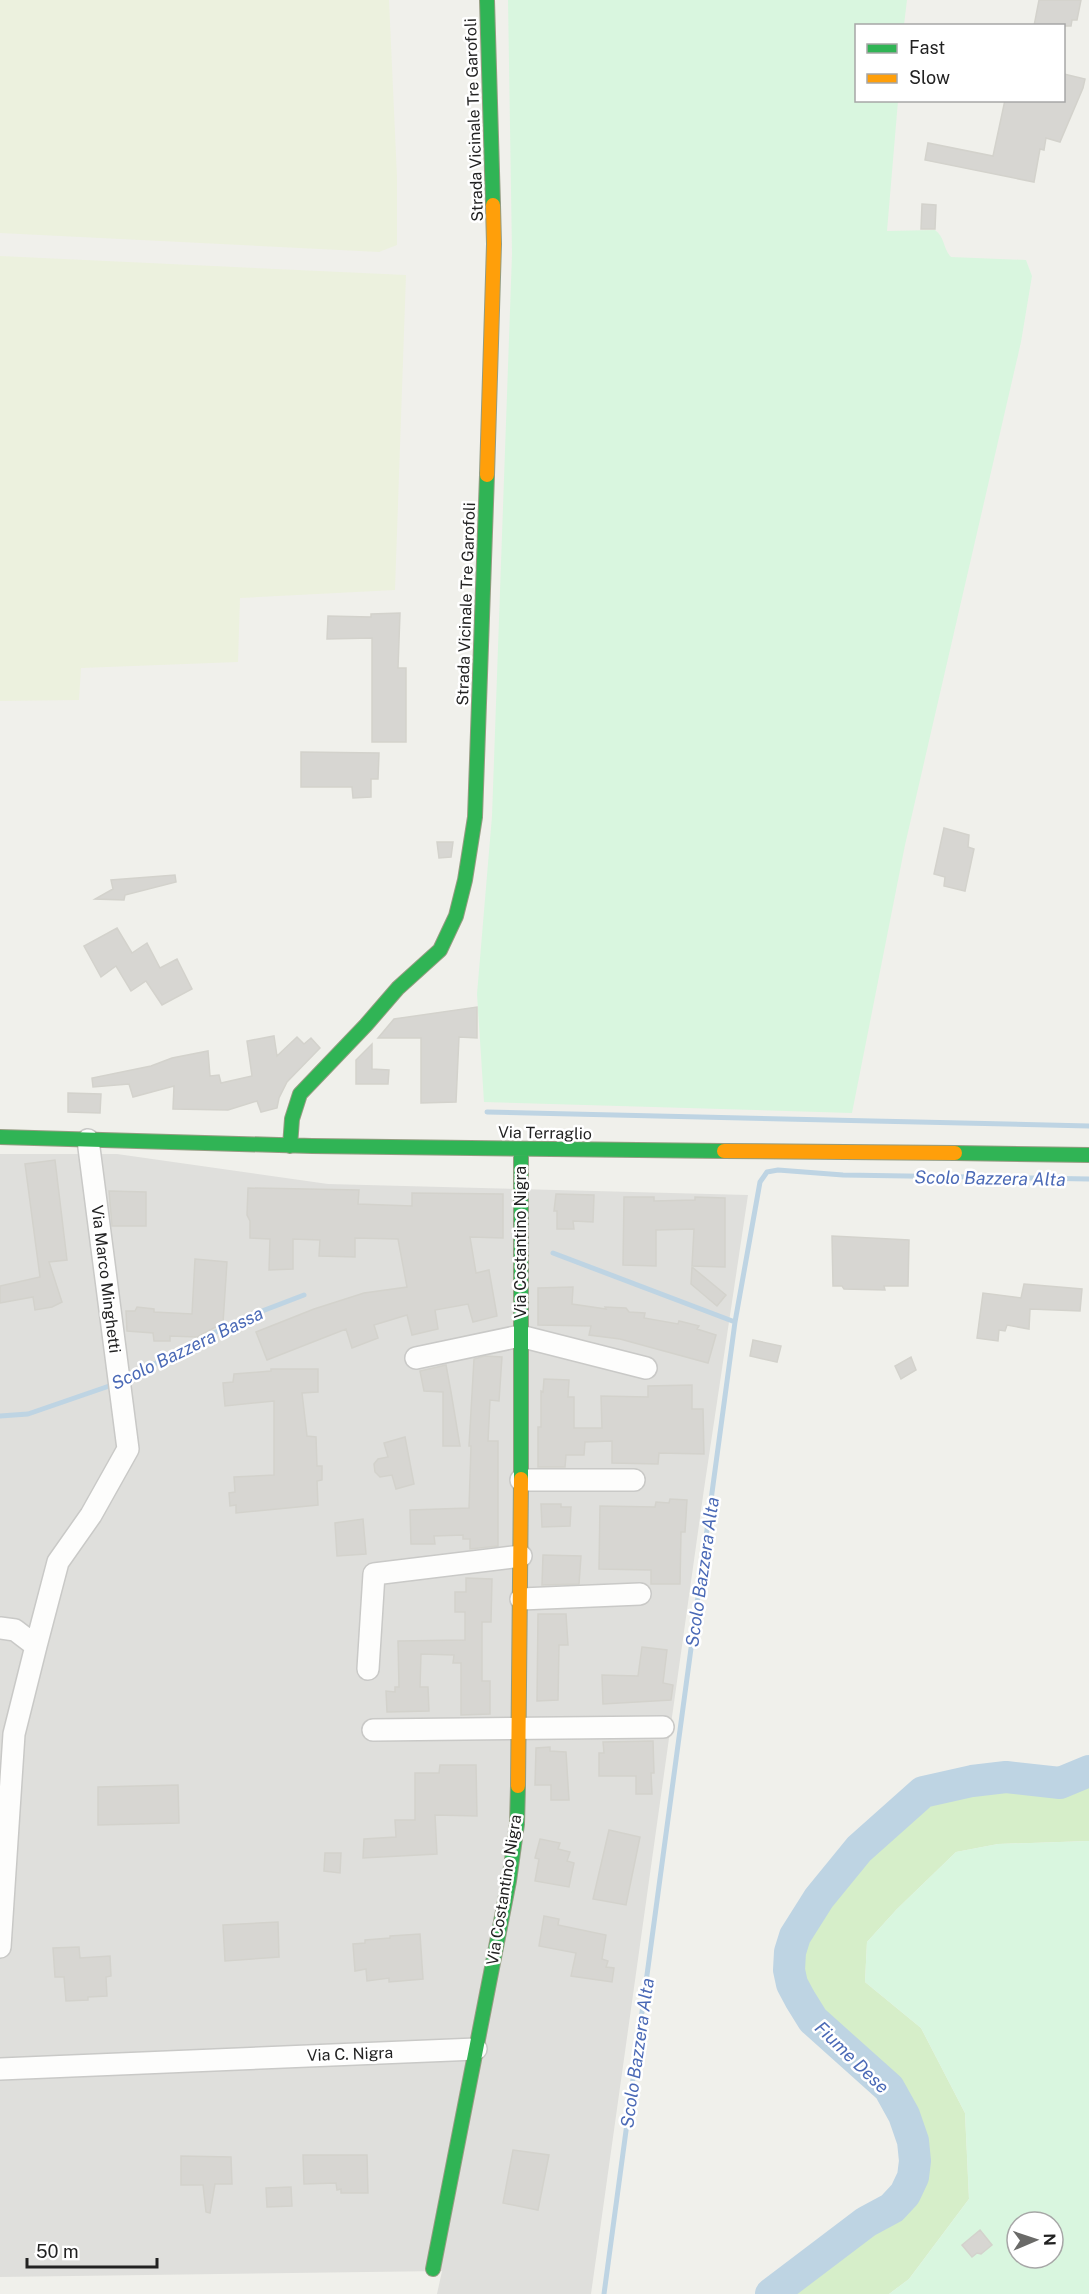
<svg xmlns="http://www.w3.org/2000/svg" width="1089" height="2294" font-family="'Public Sans',sans-serif">
  <style>
    .residential { fill: #dfdfdc }
    .farmland { fill: #ecf1de }
    .grass { fill: #d6eec9 }
    .park { fill: #d9f6df; fill-rule: evenodd }
    .lines { fill: none; stroke-linecap: round; stroke-linejoin: round }
    .stream { stroke: #bed4e3; stroke-width: 5 }
    .river { stroke: #bed4e3; stroke-width: 32 }
    .building { fill: #d7d6d2; stroke: #d3d2cc; stroke-width: 1.5 }
    .street-casing { stroke: #c9c9c7; stroke-width: 24 }
    .fast-casing { stroke: #949c81; stroke-width: 16 }
    .slow-casing { stroke: #949c81; stroke-width: 16 }
    .street { stroke: #fdfdfc; stroke-width: 21 }
    .fast { stroke: #30b455; stroke-width: 14 }
    .slow { stroke: #ff9f0a; stroke-width: 14 }
    .labels { text-anchor: middle; dominant-baseline: central; stroke-width: 5; stroke-linejoin: round; paint-order: stroke }
    .street-label { font-size: 16px; fill: #222; stroke: #fff }
    .water-label { font-size: 18px; font-style: italic; fill: #4a69b6; stroke: #fff }
  </style>
  <rect width="100%" height="100%" fill="#f0f0eb"/>
  <!-- residential -->
  <path class="residential" d="M0 1154H117L328 1184 748 1195 704 1489 591 2294H437L442 2271 0 2277Z"/>
  <!-- farmland -->
  <path class="farmland" d="M0 0H389L397 177V245L379 252 0 233Z
    M0 256 406 275 395 590 240 598 238 662 81 668 79 700 0 701Z"/>
  <!-- grass -->
  <path class="grass" d="M1089 1756V1841L998 1844 956 1852 897 1909 867 1942 865 1982 921 2028 965 2113 969 2199 909 2279 889 2294H756C777 2277 798 2259 821 2244 842 2230 870 2216 888 2199 893 2195 899 2186 901 2180 926 2096 796 2046 781 1973 774 1941 805 1899 823 1876 842 1851 862 1830 884 1809 892 1802 899 1792 908 1787 952 1762 1015 1774 1064 1766 1072 1765 1081 1760 1089 1756Z"/>
  <!-- park -->
  <path class="park" d="M508 0H907L904 25 856 26V100L898 101 887 231 935 230C945 237 943 249 951 257L1026 260 1032 276 1021 342 905 845 852 1113 484 1102 477 994 492 816 512 254Z
    M1089 1841V2294H889L909 2279 969 2199 965 2113 921 2028 865 1982 867 1942 897 1909 956 1852 998 1844ZM1017 2222H1053V2258H1017Z"/>
  <g class="lines">
    <!-- stream -->
    <path class="stream" d="M487 1112 1089 1126
      M553 1253 735 1322
      M124 1381 183 1348 249 1316 304 1295
      M0 1416 28 1414 115 1384
      M604 2294 735 1322 760 1182 767 1172 778 1170 843 1175 1089 1179"/>
    <!-- river -->
    <path class="river" d="M771 2294 866 2222 892 2208 905 2194 913 2177 915 2161 913 2141 904 2115 889 2088 813 2020 800 1999 792 1984 789 1970 790 1952 795 1936 819 1898 859 1849 923 1792 972 1781 1006 1777 1060 1783 1089 1771"/>
  </g>
  <!-- building -->
  <path class="building" d="M1039 0H1081L1077 20H1072L1071 26H1034Z
    M1064 74 1085 79 1083 88 1060 142 1046 138 1044 150 1040 149 1034 182 925 160 928 143 993 156 1005 100H1064Z
    M922 204 936 205 935 229H921Z
    M400 613 398 668H406V742H372V638L327 639 328 616 371 617V614Z
    M301 752 379 753 378 779H371V797L353 798 352 787H301Z
    M944 828 969 835 968 847 974 849 965 891 944 886 945 877 934 874Z
    M437 842H453L451 857 439 858Z
    M175 875 176 882 125 895 124 900 95 899 113 889 111 880Z
    M117 928 132 953 147 943 160 968 177 959 192 989 162 1005 146 981 131 991 116 966 101 977 84 946Z
    M477 1007V1038L459 1037 456 1102 421 1103V1038H378L394 1019Z
    M274 1036 277 1056 297 1037 304 1044 311 1038 320 1048 287 1082 279 1098 277 1108 261 1112 257 1101 228 1110 173 1109 174 1086 133 1097 129 1084 93 1087 92 1078 151 1066 172 1058 208 1051 210 1076 219 1075 221 1083 252 1076 247 1041Z
    M372 1044V1069L389 1070 388 1084H356V1060Z
    M68 1093 101 1094 100 1113 68 1112Z
    M55 1160 67 1260 49 1262 62 1302 52 1307 35 1310 33 1297 0 1303V1286L40 1277 25 1164Z
    M248 1188 359 1190 358 1204 412 1206V1193L503 1194V1238L470 1237 476 1273 489 1270 497 1316 473 1322 468 1304 435 1310 438 1329 412 1335 407 1315 374 1325 378 1338 352 1348 346 1329 267 1360 256 1332 314 1309 364 1293 407 1287 398 1239 355 1238V1257L319 1256 320 1240 293 1239V1269L269 1270 270 1239 250 1238V1221L247 1215Z
    M109 1191 146 1192V1226H112Z
    M556 1194 594 1195 593 1222 573 1221 574 1229H557V1211H554Z
    M624 1197H654V1201L695 1200V1197L725 1198V1267L692 1266 694 1229 656 1230V1266L623 1265Z
    M832 1236 909 1240 908 1286H884L885 1290 844 1289 842 1286H833Z
    M195 1259 227 1262 223 1323 197 1337 170 1336V1341H154L153 1333 127 1331 126 1311H135L137 1307 154 1309V1312L192 1314Z
    M692 1267 726 1295 717 1306 691 1284Z
    M1024 1284 1082 1289 1080 1311 1030 1309 1029 1329 1007 1325 1005 1331 999 1330 998 1341 977 1338 983 1293 1021 1298Z
    M573 1287 572 1304 606 1309 605 1307 626 1308 629 1312 645 1313 644 1318 678 1324 679 1321 699 1326 697 1329 716 1335 708 1363 620 1339 589 1335 591 1326 538 1325V1288Z
    M753 1340 781 1346 777 1362 750 1356Z
    M485 1356 502 1357 499 1401 490 1400 488 1441H498V1546L470 1549V1539H463V1535L434 1536 435 1544H411L410 1510 469 1508 471 1446H469L474 1359Z
    M911 1357 916 1370 901 1379 895 1366Z
    M446 1365 451 1392 460 1446H443V1392L424 1391 420 1371Z
    M271 1369H318V1392L302 1393 307 1436 316 1437 317 1466H322V1480L317 1481 318 1505 236 1513V1505L230 1506 229 1493 235 1492 234 1477 274 1475V1401L225 1406 223 1383 233 1382 234 1374 271 1371Z
    M544 1379 569 1380 568 1397H574V1428H602L601 1396 648 1397V1386L692 1385V1409H703L704 1454 659 1453 658 1464 612 1463V1441L585 1442 584 1455H566L565 1467H538V1427H541V1391L543 1392Z
    M405 1437 414 1484 396 1489 392 1475 380 1477 375 1472 374 1464 378 1459 388 1457 384 1443Z
    M670 1499 687 1500 685 1532H681L680 1584H651V1570L599 1569 600 1506 655 1507 656 1502 669 1503Z
    M541 1504H561V1507H571L570 1526 542 1527Z
    M363 1519 366 1554 337 1556 335 1523Z
    M543 1555 581 1556 579 1584 542 1585Z
    M466 1578 492 1579 491 1622H482V1681H490V1714L461 1715V1663H453L454 1655 421 1654 420 1687H428L429 1711 387 1712 386 1691 395 1692V1687H399L398 1641 465 1640V1612H455V1592H466Z
    M538 1614H566L568 1645H559L558 1700 537 1701Z
    M642 1647 667 1650 663 1683 673 1685 671 1700 603 1704 602 1675 638 1676Z
    M653 1741 654 1773H651L652 1794H636V1776H599V1753H604L603 1742Z
    M550 1747V1751L566 1752 569 1800H551V1785H535L536 1748Z
    M440 1765H476L477 1816 435 1815 437 1854 363 1858 364 1839 396 1837 395 1820H415V1773H439Z
    M178 1785 179 1823 98 1825V1787Z
    M609 1830 640 1837 626 1905 593 1899Z
    M540 1839 560 1843 558 1849 570 1852 567 1861 574 1863 569 1887 535 1881 539 1859 535 1858Z
    M325 1853H341L340 1873 324 1871Z
    M544 1916 559 1919 558 1925 606 1935 602 1959 608 1961 606 1967 614 1968 612 1982 571 1976 576 1953 539 1946Z
    M278 1922 279 1957 225 1961 223 1925Z
    M420 1934 423 1979 389 1982V1978L367 1981 366 1969 355 1971 353 1944 365 1943V1940L390 1938V1936Z
    M79 1947 80 1958 110 1956 111 1976 106 1977 107 1996 88 1997V2000L66 2001 64 1977H55L53 1948Z
    M513 2150 549 2155 538 2210 503 2203Z
    M303 2155H367L368 2193H341V2189L337 2190 336 2183 304 2184Z
    M181 2156 231 2157 232 2184H215L210 2213 206 2212 203 2185H181Z
    M291 2187 292 2206 267 2207 266 2188Z
    M980 2230 992 2245 981 2254 977 2253 972 2257 962 2245Z"/>
  <g class="lines">
    <!-- street casing -->
    <g class="street-casing">
      <path id="street" d="M416 1358 520 1336 646 1368
        M521 1480H634
        M521 1599 640 1594
        M0 1628 15 1630 36 1646
        M368 1669 374 1574 521 1556
        M373 1730 663 1727
        M0 1947 14 1734 36 1646 58 1562 91 1515 128 1449 88 1140
        M0 2069 476 2049"/>
    </g>
    <!-- fast casing -->
    <g class="fast-casing">
      <path id="fast" d="M487 0 493 205
        M0 1137 312 1146 724 1151
        M290 1146 292 1119 300 1094 366 1025 398 988 440 950 456 916 465 880 475 817 487 475
        M521 1149V1479
        M955 1153 1089 1155
        M433 2269 509 1881 517 1824 518 1786"/>
    </g>
    <!-- slow casing -->
    <g class="slow-casing">
      <path id="slow" d="M487 475 494 244 493 205
        M724 1151 955 1153
        M518 1786 521 1479"/>
    </g>
    <!-- street -->
    <use href="#street" class="street"/>
    <!-- fast -->
    <use href="#fast" class="fast"/>
    <!-- slow -->
    <use href="#slow" class="slow"/>
  </g>
  <g class="labels">
    <!-- street labels -->
    <g class="street-label">
      <text transform="translate(474 120) rotate(-92)">Strada Vicinale Tre Garofoli</text>
      <text transform="translate(466 604) rotate(-88)">Strada Vicinale Tre Garofoli</text>
      <text transform="translate(545 1133) rotate(1)">Via Terraglio</text>
      <text transform="translate(520 1242) rotate(-90)">Via Costantino Nigra</text>
      <text transform="translate(106 1279) rotate(83)">Via Marco Minghetti</text>
      <text transform="translate(504 1890) rotate(-81)">Via Costantino Nigra</text>
      <text transform="translate(350 2054) rotate(-2)">Via C. Nigra</text>
    </g>
    <!-- water labels -->
    <g class="water-label">
      <text transform="translate(990 1178) rotate(1)">Scolo Bazzera Alta</text>
      <text transform="translate(187 1348) rotate(-26)">Scolo Bazzera Bassa</text>
      <text transform="translate(702 1572) rotate(-82)">Scolo Bazzera Alta</text>
      <text transform="translate(637 2053) rotate(-82)">Scolo Bazzera Alta</text>
      <text transform="translate(852 2057) rotate(44)">Fiume Dese</text>
    </g>
  </g>
  <!-- legend -->
  <rect x="855" y="24" width="210" height="78" fill="#ffffff" stroke="#a7a7a7" stroke-width="1.5"/>
  <rect x="867" y="44" width="30" height="9" fill="#30b455" stroke="#a7a7a7" stroke-width="1.5"/>
  <text x="909" y="54" font-size="18" fill="#222222">Fast</text>
  <rect x="867" y="74" width="30" height="9" fill="#ff9f0a" stroke="#a7a7a7" stroke-width="1.5"/>
  <text x="909" y="84" font-size="18" fill="#222222">Slow</text>
  <!-- north arrow -->
  <g transform="translate(1035 2240) rotate(88)"><circle r="28" fill="#ffffff" stroke="#a7a7a7" stroke-width="1.5"/>
  <path d="M0-4.5L10 22L0 15L-10 22Z" fill="#6a6a68"/>
  <text y="-9" font-size="16" font-weight="bold" text-anchor="middle" fill="#222222">N</text>
  </g>
  <!-- scale -->
  <path d="M27 2258v9h130v-9" fill="none" stroke="#222222" stroke-width="3"/>
  <text x="36" y="2258" font-size="18" fill="#222222" stroke="#ffffff" stroke-width="4.5" paint-order="stroke">50 m</text>
</svg>
